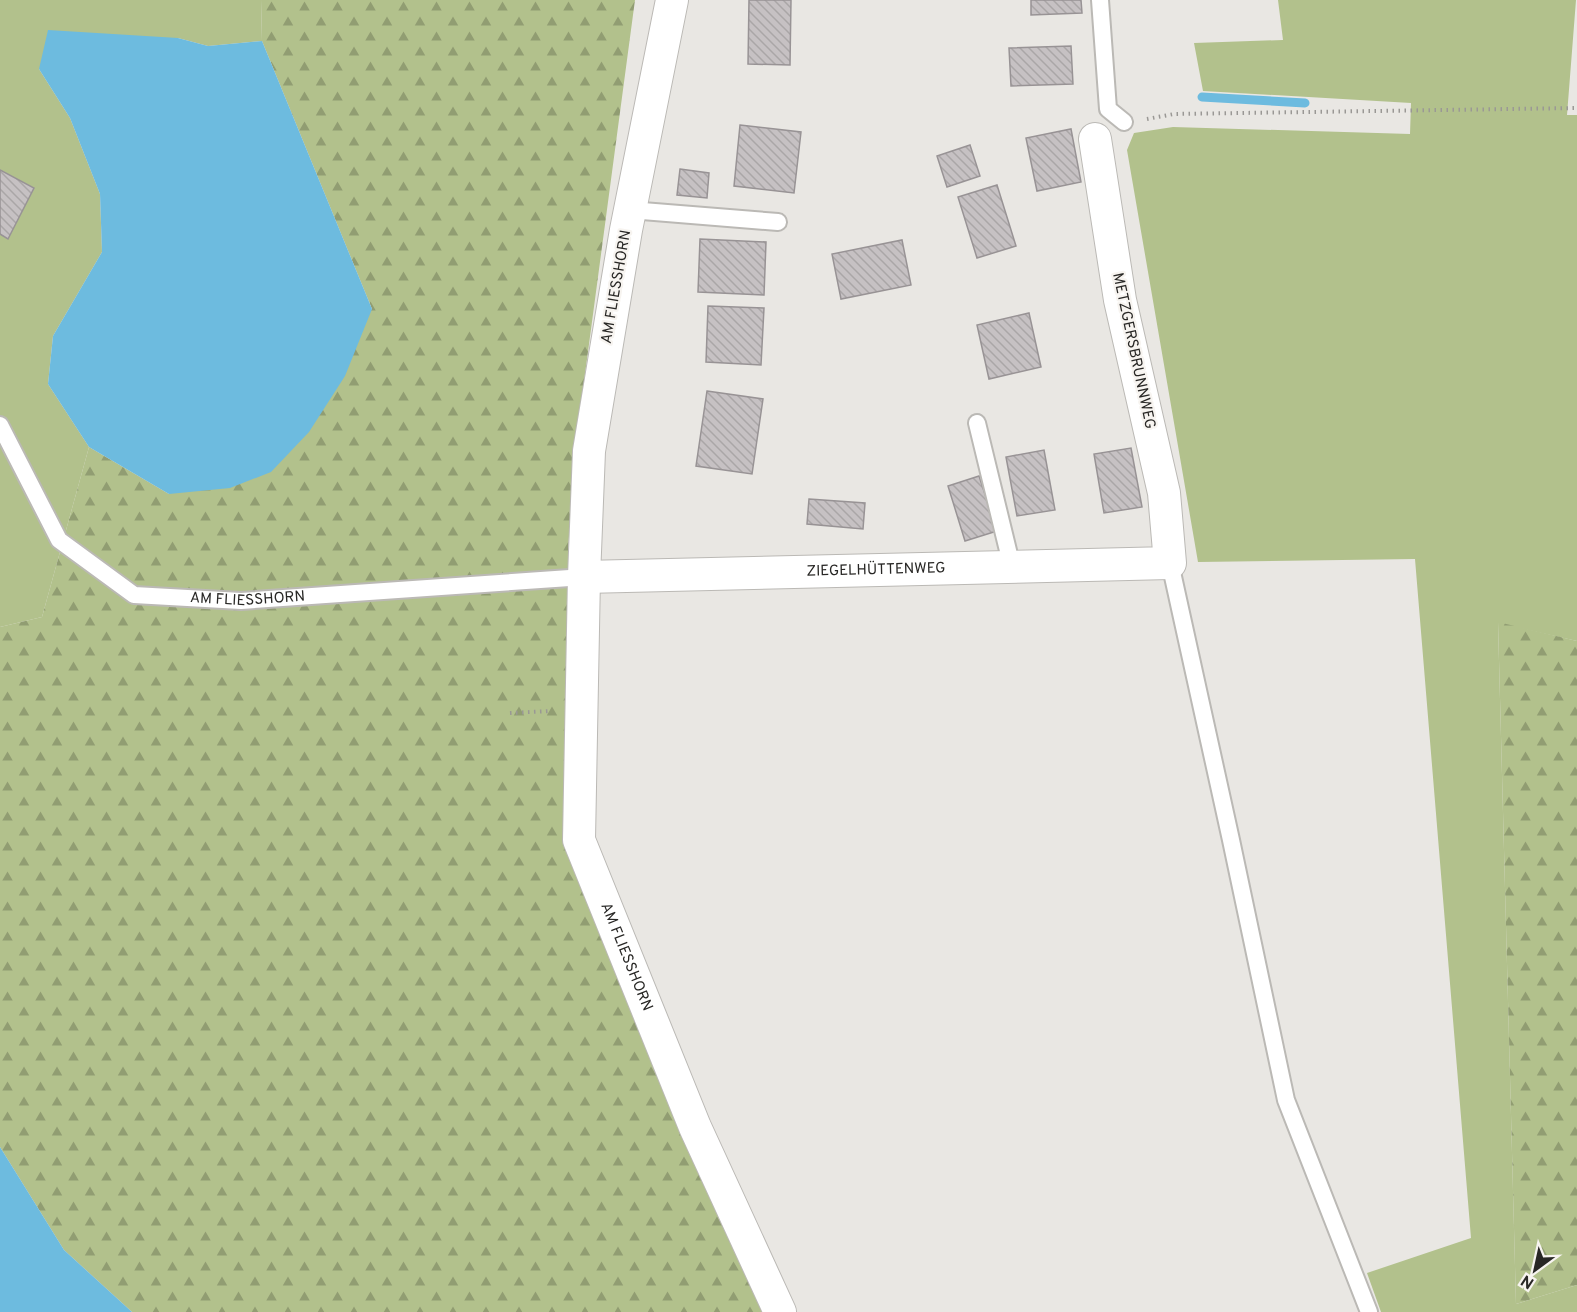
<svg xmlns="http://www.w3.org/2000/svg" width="1577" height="1312" font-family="Overpass,sans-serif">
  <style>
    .green { fill: #b2c18c }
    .forest { fill: url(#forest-firs) }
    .water { fill: #6dbbdf }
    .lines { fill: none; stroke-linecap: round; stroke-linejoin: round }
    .stream { stroke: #6dbbdf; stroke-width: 9 }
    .building { fill: url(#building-back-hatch); stroke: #989395; stroke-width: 1.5 }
    .lane-casing { stroke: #bbb9b5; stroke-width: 20 }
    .street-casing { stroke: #bbb9b5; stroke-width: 34 }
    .path { stroke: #9a9895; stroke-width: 4; stroke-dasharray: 1.5 4.5; stroke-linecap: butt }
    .lane { stroke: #fff; stroke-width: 16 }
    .street { stroke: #fff; stroke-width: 32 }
    .labels { text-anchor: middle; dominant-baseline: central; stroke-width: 4.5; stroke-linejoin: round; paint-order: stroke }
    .street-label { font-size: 15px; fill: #282725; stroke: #f7f4f0 }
  </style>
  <defs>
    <pattern id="forest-firs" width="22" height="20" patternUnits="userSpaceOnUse" patternTransform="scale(1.5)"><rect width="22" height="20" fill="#b2c18c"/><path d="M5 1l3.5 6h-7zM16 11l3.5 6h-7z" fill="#919d72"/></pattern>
    <pattern id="building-back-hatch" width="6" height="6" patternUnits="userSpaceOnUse" patternTransform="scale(1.5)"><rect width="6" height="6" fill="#c6c1c3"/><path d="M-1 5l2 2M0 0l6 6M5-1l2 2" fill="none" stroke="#aaa6a7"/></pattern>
  </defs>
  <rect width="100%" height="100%" fill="#e9e7e3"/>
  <!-- green -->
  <path class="green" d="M0 0H261L262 41 208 46 178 38 39 69 70 118 100 194 102 252 53 336 48 384 89 447 42 617 0 627Z
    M1278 0H1576L1567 115H1577V641L1498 623 1516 1304 1577 1285V1312H1381L1367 1273 1471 1238 1415 559 1198 562 1127 150 1134 133 1173 127 1410 134 1411 103 1203 91 1194 43 1283 40Z"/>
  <!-- forest -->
  <path class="forest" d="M261 0H635L579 419 568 548 571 848 765 1312H132L64 1250 0 1147V627L42 617 89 447 169 494 372 309 262 41Z
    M1498 622 1577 641V1285L1516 1304Z"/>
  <!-- water -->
  <path class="water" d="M48 30 178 38 208 46 262 41 372 309 345 376 309 432 271 472 230 488 169 494 89 447 48 384 53 336 102 252 100 194 70 118 39 69Z
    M0 1147 64 1250 132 1312H0Z"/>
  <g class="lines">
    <!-- stream -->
    <path class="stream" d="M1202 97 1305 103"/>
  </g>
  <!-- building -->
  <path class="building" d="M749 0H791L790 65 748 64Z
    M1031 0H1081L1082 13 1031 15Z
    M1071 46 1073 84 1011 86 1009 48Z
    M740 125 801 132 794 193 734 186Z
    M1071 129 1081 182 1037 191 1026 138Z
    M970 145 980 176 947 187 937 156Z
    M680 169 709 173 707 198 677 195Z
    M0 170 34 188 8 239 0 234Z
    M997 185 1016 246 977 258 958 197Z
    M700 239 766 242 764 295 698 292Z
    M902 240 911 285 841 299 832 254Z
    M708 306 764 308 761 365 706 362Z
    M1029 313 1041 367 989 379 977 325Z
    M707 391 763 399 752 474 696 466Z
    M1131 448 1142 507 1104 513 1094 454Z
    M1044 450 1055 510 1017 516 1006 457Z
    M979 476 997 531 965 541 948 486Z
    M809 499 865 503 863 529 807 524Z"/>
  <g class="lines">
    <!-- lane casing -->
    <g class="lane-casing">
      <g id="lane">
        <path d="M1100 0 1108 109 1124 122"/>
        <path d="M630 210 778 222"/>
        <path d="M977 423 1012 567"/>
        <path id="s1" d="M0 425 59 540 134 595 241 601 584 577"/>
        <path d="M1170 563 1231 840 1286 1100 1369 1312"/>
      </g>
    </g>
    <!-- street casing -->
    <g class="street-casing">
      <g id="street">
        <path id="s2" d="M672 0 626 230 589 451 584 577 579 840 695 1127 780 1312"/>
        <path id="s3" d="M584 577 1170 563 1164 493 1120 300 1095 139"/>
      </g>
    </g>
    <!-- path -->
    <path class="path" d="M1147 119 1174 114 1577 108
      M510 713 551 711"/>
    <!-- lane -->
    <use href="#lane" class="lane"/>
    <!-- street -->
    <use href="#street" class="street"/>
  </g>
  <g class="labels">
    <!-- street labels -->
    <g class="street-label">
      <text transform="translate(617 287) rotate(-80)">AM FLIESSHORN</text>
      <text transform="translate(1133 351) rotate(78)">METZGERSBRUNNWEG</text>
      <text stroke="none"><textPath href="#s3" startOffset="292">ZIEGELHÜTTENWEG</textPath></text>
      <text stroke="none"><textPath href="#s1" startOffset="336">AM FLIESSHORN</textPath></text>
      <text stroke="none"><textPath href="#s2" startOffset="974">AM FLIESSHORN</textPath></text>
    </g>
  </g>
  <!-- north arrow -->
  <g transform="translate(1535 1270) rotate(213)" stroke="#f7f4f0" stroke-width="4.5" paint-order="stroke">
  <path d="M0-4.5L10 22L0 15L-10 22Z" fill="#282725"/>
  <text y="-9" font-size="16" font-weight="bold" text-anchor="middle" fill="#282725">N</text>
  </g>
</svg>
